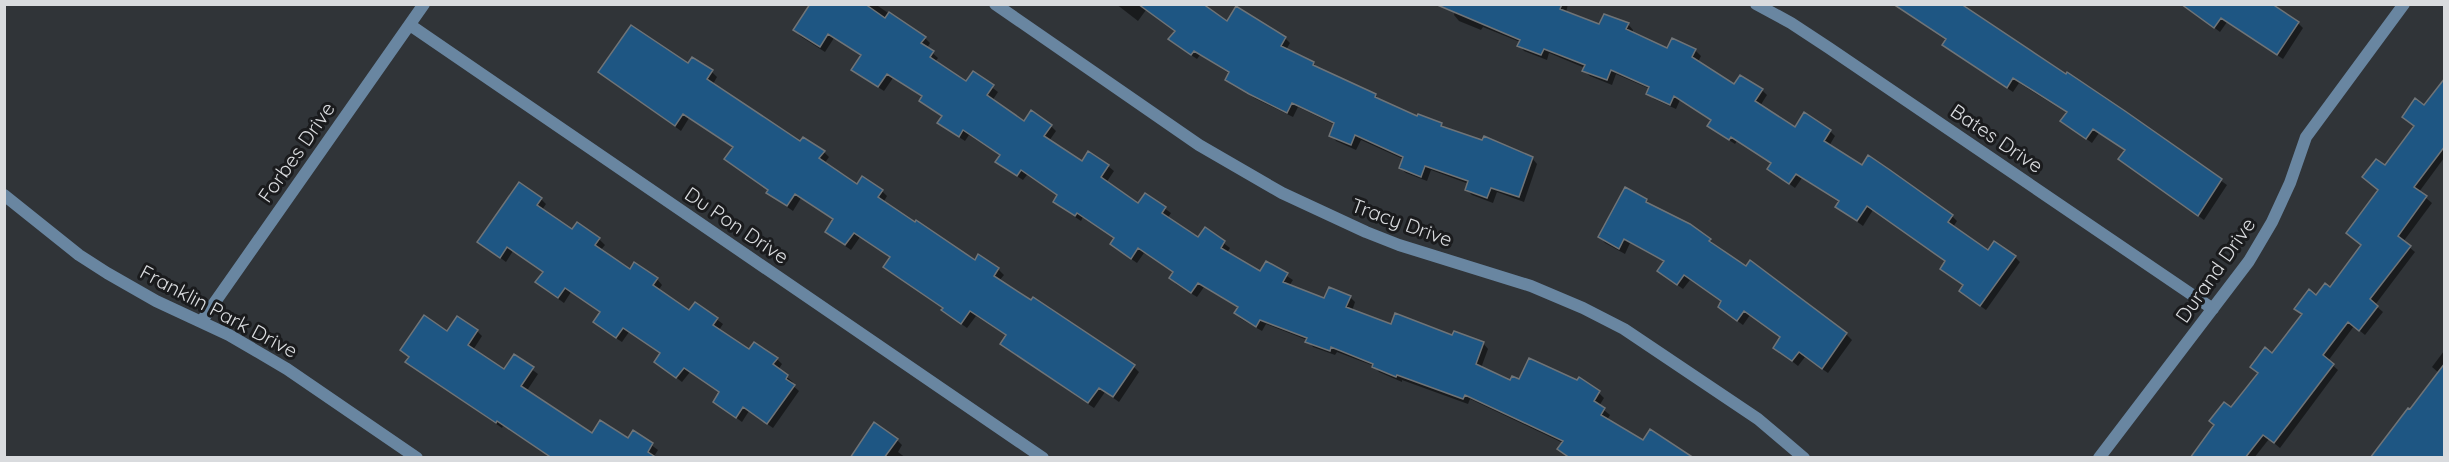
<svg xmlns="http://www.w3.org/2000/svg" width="2449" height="462" font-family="Quicksand,sans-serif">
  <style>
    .shadow { fill: #0007 }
    .building { fill: #1e5683; stroke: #6f7478; stroke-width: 1.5 }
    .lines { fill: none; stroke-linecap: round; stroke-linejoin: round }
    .minor { stroke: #6986a1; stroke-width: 12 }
    .labels { text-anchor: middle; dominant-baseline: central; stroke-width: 6; stroke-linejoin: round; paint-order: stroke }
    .street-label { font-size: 20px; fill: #d9dbde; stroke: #1a1b1d }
  </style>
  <rect width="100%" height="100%" fill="#303438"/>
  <!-- shadow -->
  <path class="shadow" d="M812 4H875L925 38 930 43 927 48 938 58 935 62 967 83 973 73 998 92 992 101 1024 123 1051 126 1056 131 1049 141 1082 163 1089 153 1108 166 1114 171 1106 183 1139 205 1146 195 1171 213 1167 219 1198 239 1205 229 1230 248 1227 253 1261 273 1267 263 1293 280 1289 286 1325 300 1350 297 1355 302 1352 311 1392 326 1483 343 1488 349 1481 368 1511 382 1599 393 1604 398 1599 406 1610 415 1607 420 1643 442 1676 447 1563 443 1470 399 1468 404 1402 380V382L1379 372 1374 366 1337 352 1335 355 1313 347 1307 340 1266 324 1262 331 1241 319 1235 313 1239 308 1204 287 1197 297 1176 284 1171 278 1174 273 1144 253 1137 263 1117 249 1112 244 1115 238 1083 217 1081 221 1060 207 1055 202 1059 196 1027 175 1023 180 1003 167 997 162 1001 156 969 135 965 141 945 128 943 117 926 106 921 100 923 97 893 78 884 91 859 75 853 70 862 56 834 38 825 52 800 36 795 30Z
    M1116 4H1200L1227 23 1285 38 1290 43 1286 50 1313 63 1319 70 1375 95 1381 101 1418 118 1441 124 1446 129 1532 158 1537 164 1524 202 1497 192 1493 203 1472 195 1467 190 1469 184 1431 170 1427 181 1406 173 1400 168 1403 159 1361 140 1356 150 1336 141 1331 135 1335 125 1298 107 1293 117 1256 99 1232 85 1227 79 1230 74 1200 55 1197 59 1176 45 1170 39 1176 32 1146 10 1138 21Z
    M1439 4H1568L1566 13 1600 26 1628 24 1633 30 1632 33 1668 50H1695L1701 56 1698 62 1735 86 1762 90 1767 95 1760 106 1795 129 1830 131 1835 136 1829 146 1862 167 1952 216 1957 221 1953 227 1988 252 2015 257 2020 262 1986 310 1966 296 1964 286 1947 274V262L1873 210 1863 226 1837 207 1840 203 1802 178 1795 188 1769 169 1772 164 1737 141 1735 144 1715 131 1709 126 1712 121 1680 100 1676 109 1654 99 1648 93 1650 89 1616 74 1612 85 1590 76 1584 71 1585 68 1549 53 1547 60 1524 51 1519 45 1520 42 1483 27 1481 30 1459 21 1454 15 1455 12Z
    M1893 4H1959L2125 112 2227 185 2204 220 2126 164V151L2099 133 2092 143 2062 121 2067 113 2019 83 2013 92 1949 50 1944 45 1947 41Z
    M2195 13 2298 23 2303 28 2283 59 2227 22 2220 32Z
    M688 65 712 72 717 77 713 84 801 144 824 152 829 157 824 164 857 186 882 191 887 196 883 203 975 262 998 269 1004 275 999 281 1031 302 1034 299 1134 367 1139 372 1119 402 1105 392 1094 408 1007 349 1002 344 1007 336 976 316 967 328 949 315 944 309 891 272 885 267 891 258 860 237 851 250 832 237 827 232 834 220 801 198 793 211 774 198 768 192 769 191 726 159 734 148 689 118 681 131 600 72Z
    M2444 80V158L2419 192 2432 203 2403 242 2415 252 2375 305 2383 312 2365 335 2354 326 2328 361 2338 370 2280 448 2269 439 2254 458H2192L2317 297 2330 289 2363 246 2385 167 2415 127 2424 107Z
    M1625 189 1710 240 1715 246 1746 268 1750 262 1846 334 1852 340 1828 373 1805 357 1798 366 1775 348 1781 338 1750 315 1743 325 1725 312 1723 302 1690 280 1683 289 1665 276V262L1630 243 1625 254 1605 243 1600 237Z
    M541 199 546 204 542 210 573 231 577 224 599 239 605 245 600 251 630 271 657 279 662 285 658 291 690 312 696 304 723 324 719 330 749 352 777 359 782 364 778 370 793 382 791 384 799 391 773 428 749 411 742 422 715 402 721 393 690 372 682 382 656 362 661 354 629 332 622 342 600 328 595 322 601 313 571 292 564 303 543 288 537 282 544 273 513 251 506 262 479 242Z
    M477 331 482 336 473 350 504 371 514 356 538 374 526 392 592 435 628 440 634 432 658 450 653 458H552L503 426 502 428 407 362 447 334Z
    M2444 351V458L2439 373 2432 367Z
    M897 440 902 445 898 452 906 458H852Z"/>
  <!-- building -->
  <path class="building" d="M810 4H865L885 18 889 12 926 37 921 43 934 51 930 57 966 81 973 71 994 85 987 95 1024 121 1031 110 1052 125 1044 136 1082 161 1088 151 1109 165 1101 177 1138 203 1145 193 1166 207 1162 213 1198 237 1205 227 1225 241 1221 248 1260 271 1266 261 1288 273 1283 282 1324 298 1329 287 1351 296 1346 307 1391 324 1395 313 1452 335 1454 331 1484 342 1476 364 1510 380 1512 376 1519 379 1529 358 1577 380 1579 377 1600 391 1594 401 1605 408 1601 415 1643 440 1650 429 1694 458H1570L1557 449 1563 441 1465 395 1463 399 1397 375 1396 377 1372 367 1373 364 1331 347 1330 351 1305 342 1307 338 1260 320 1256 327 1234 313 1238 307 1198 283 1191 293 1169 278 1173 272 1138 248 1131 259 1110 244 1114 238 1077 213 1075 216 1053 202 1057 195 1021 170 1017 176 995 162 1000 155 963 130 959 137 937 123 942 116 919 101 922 96 887 74 878 87 851 70 861 55 828 34 820 47 793 30Z
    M1138 4H1203L1227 21 1236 6 1286 37 1281 46 1314 62 1313 65 1376 94 1375 97 1417 116 1418 114 1442 123 1441 126 1482 140 1484 136 1533 157 1519 197 1491 188 1487 198 1465 190 1468 181 1425 166 1421 177 1399 168 1403 157 1355 135 1351 145 1329 136 1334 123 1292 103 1287 113 1249 94 1225 80 1229 72 1194 51 1191 55 1168 39 1175 31Z
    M1435 4H1562L1560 9 1599 24 1604 14 1629 23 1626 29 1667 48 1672 38 1696 49 1692 57 1734 84 1740 75 1763 89 1755 101 1795 127 1804 112 1831 130 1824 141 1862 165 1868 155 1890 170 1953 215 1948 222 1988 250 1994 241 2016 256 1980 306 1959 291 1963 285 1940 269 1945 261 1867 206 1857 221 1835 207 1839 201 1796 174 1789 184 1767 169 1771 163 1731 137 1729 140 1707 126 1711 120 1674 96 1670 105 1646 94 1649 87 1611 70 1607 80 1582 71 1585 65 1544 49 1541 55 1517 46 1520 40Z
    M1893 4H1961L2066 74 2067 72 2125 111 2222 179 2198 216 2118 159 2125 150 2093 129 2086 139 2060 121 2067 112 2013 78 2007 88 1942 45 1946 39Z
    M2181 4H2272L2299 22 2277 55 2221 18 2214 28Z
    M631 25 688 63 692 57 713 70 707 79 800 141 803 137 825 151 819 158 857 184 862 176 883 190 878 197 915 222 916 220 975 260 978 254 999 268 994 276 1031 300 1033 297 1135 365 1113 397 1099 388 1088 403 1000 344 1006 335 970 311 961 324 941 310 943 308 883 267 890 257 854 233 845 245 825 232 833 219 795 194 787 206 766 193 768 190 724 159 733 147 683 114 675 126 598 72Z
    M2445 78V146L2414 187 2427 196 2398 236 2411 246 2370 299 2378 306 2359 331 2348 322 2323 355 2334 364 2274 443 2263 435 2245 458H2190L2214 425 2209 421 2224 402 2231 407 2258 373 2250 367 2265 347 2272 353 2302 314 2294 309 2309 289 2316 295 2325 283 2330 287 2361 245 2346 233 2378 190 2362 177 2376 159 2385 165 2414 126 2402 117 2415 98 2424 105Z
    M519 182 542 198 537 205 572 229 577 222 600 238 595 245 630 269 634 262 658 278 653 285 689 310 695 302 718 318 713 325 749 349 754 342 778 358 773 364 788 375 786 379 795 385 767 424 743 407 736 418 713 402 719 392 684 368 676 378 654 362 660 353 623 328 616 338 593 322 600 312 565 288 558 298 535 282 543 272 507 247 500 258 477 242Z
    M1625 187 1647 199 1646 202 1690 224 1711 239 1709 241 1746 266 1750 260 1847 333 1822 369 1799 352 1792 361 1773 348 1780 337 1744 311 1737 321 1718 307 1721 301 1684 275 1677 285 1657 271 1664 261 1624 239 1619 249 1598 237Z
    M424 315 447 331 457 316 478 330 468 345 504 369 514 354 534 367 521 386 592 433 600 420 628 438 633 430 653 443 648 452 657 458H552L497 421 496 423 405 362 409 357 400 350Z
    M2445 363V458H2370L2408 408 2410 409Z
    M874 422 898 439 884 458H850Z"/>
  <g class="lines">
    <!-- minor -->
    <path class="minor" d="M995 4 1199 145 1282 193 1366 232 1399 245 1531 286 1583 308 1624 329 1758 419 1804 458
      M1756 4 1791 23 1829 48 2213 309
      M410 25 1043 458
      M4 195 79 255 107 273 156 301 229 335 287 369 417 458
      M201 322 424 4
      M2099 458 2249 261 2272 222 2290 183 2306 137 2404 4"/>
  </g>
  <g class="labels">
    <!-- street labels -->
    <g class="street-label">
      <text transform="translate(1997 138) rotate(34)">Bates Drive</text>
      <text transform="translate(296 152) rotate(-55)">Forbes Drive</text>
      <text transform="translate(1402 222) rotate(20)">Tracy Drive</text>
      <text transform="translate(737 225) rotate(34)">Du Pon Drive</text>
      <text transform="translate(2215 270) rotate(-55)">Durand Drive</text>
      <text transform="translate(219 311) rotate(28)">Franklin Park Drive</text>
    </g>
  </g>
  <!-- border -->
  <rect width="2449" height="462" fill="none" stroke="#d9dbde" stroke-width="12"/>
</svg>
